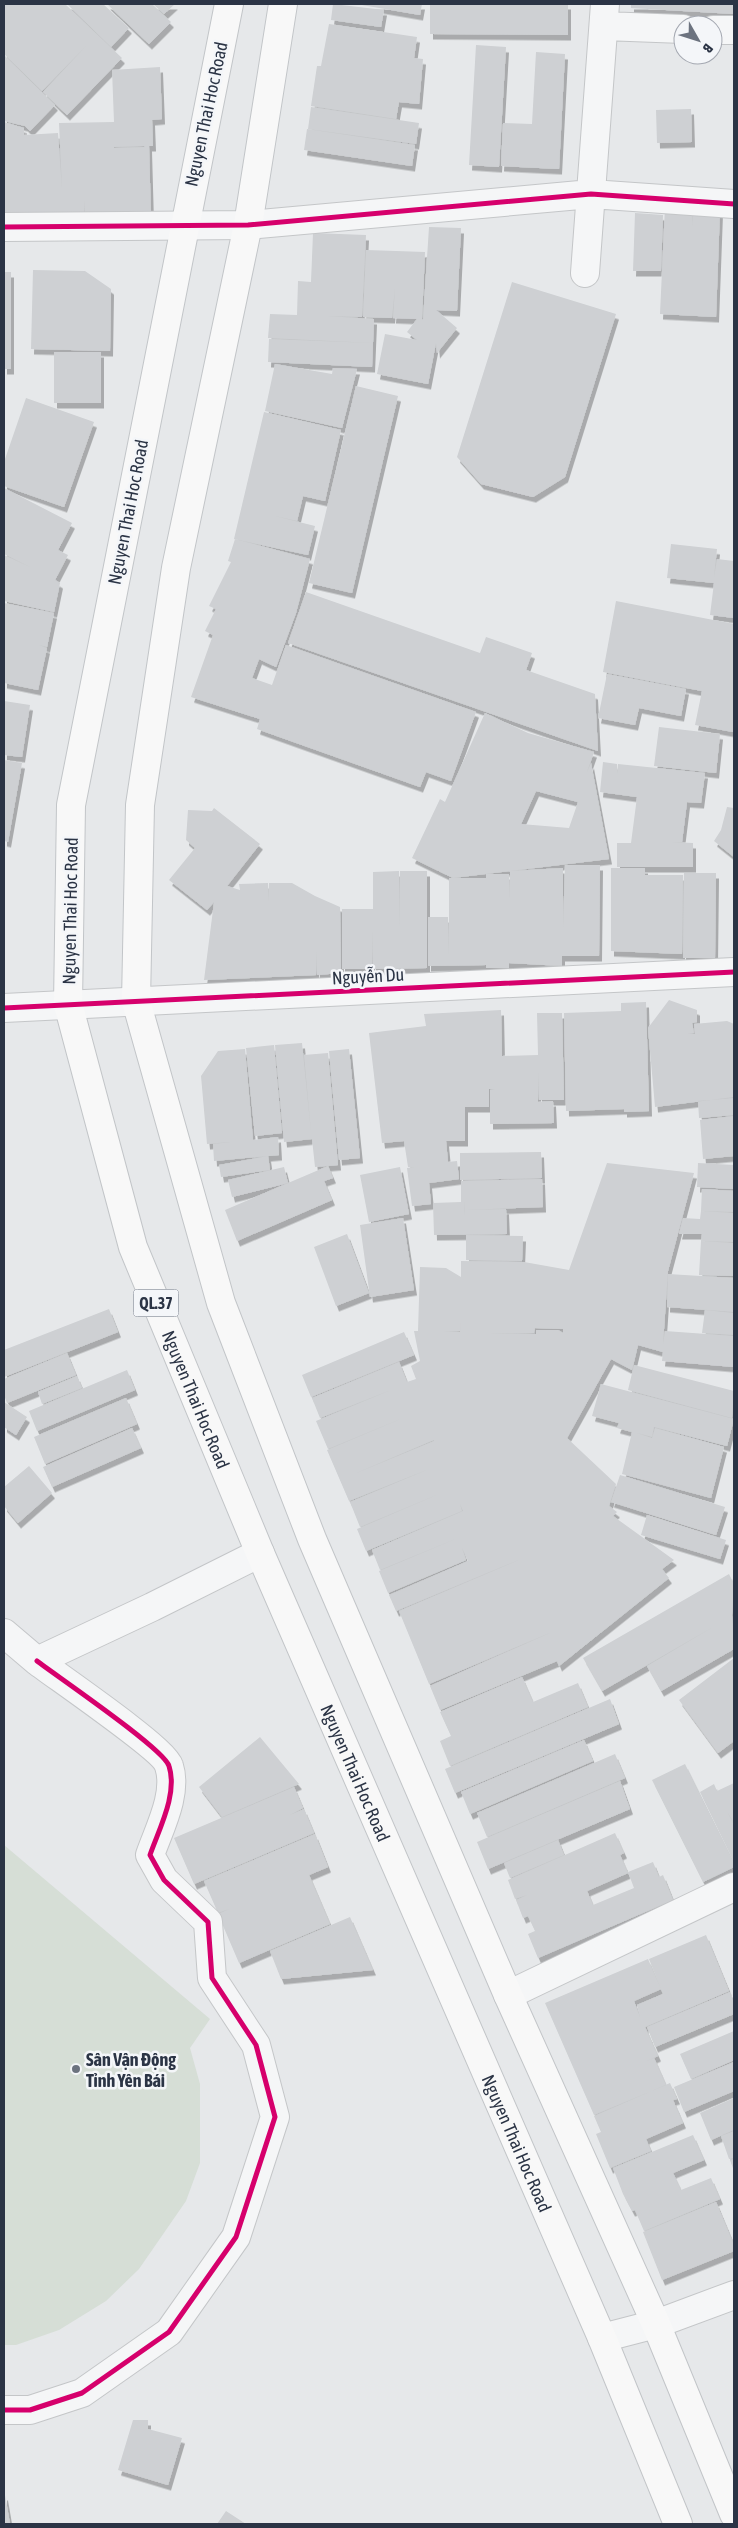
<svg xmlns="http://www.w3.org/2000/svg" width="738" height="2528" font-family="'Asap Condensed',sans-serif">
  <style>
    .green { fill: #d6ded6 }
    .building { fill: #ced0d3; fill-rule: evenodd; filter: url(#shadow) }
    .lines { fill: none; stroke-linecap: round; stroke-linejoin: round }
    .minor-casing { stroke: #c4c6c8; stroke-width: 30 }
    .primary-casing { stroke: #c2c5c8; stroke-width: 30 }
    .minor { stroke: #f5f6f7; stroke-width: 28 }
    .primary { stroke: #f8f8f8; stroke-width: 28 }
    .cycleway-casing { stroke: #f4f6f9; stroke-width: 8 }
    .cycleway { stroke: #d6006c; stroke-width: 5 }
    .poi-dot { fill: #6c737f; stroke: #f4f6f9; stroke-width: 2 }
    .labels { text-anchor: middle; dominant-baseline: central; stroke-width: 5; stroke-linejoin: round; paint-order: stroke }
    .shield { fill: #f4f6f9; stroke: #676e7b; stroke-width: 1 }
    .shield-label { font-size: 16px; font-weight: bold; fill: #2b3445 }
    .street-label { font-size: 18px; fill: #2b3445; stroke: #f4f6f9 }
    .poi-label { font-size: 18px; font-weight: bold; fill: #2b3445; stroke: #f4f6f9; text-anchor: start }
  </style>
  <defs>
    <filter id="shadow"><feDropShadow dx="3" dy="5.5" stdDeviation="0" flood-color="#0004"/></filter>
  </defs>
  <rect width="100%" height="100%" fill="#e6e8ea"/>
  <!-- green -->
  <path class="green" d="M4 1845 210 2019 190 2048 200 2084V2163L186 2201 139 2269 106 2301 59 2330 16 2345H4Z"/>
  <!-- building -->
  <path class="building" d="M4 4H65L122 58 67 115 43 92 86 46 42 91 4 54Z
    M67 4H103L129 28 111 47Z
    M107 4H152L171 22 149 44Z
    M153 4H175L164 14Z
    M333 4 384 10 381 27 331 20Z
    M356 4H422L420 15Z
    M430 4H568V35L430 34Z
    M631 4H734V14L631 8Z
    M329 24 417 37 414 58 423 59 419 104 399 102 396 119 311 106 317 66H321Z
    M476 45 506 47 499 167 469 165Z
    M536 52 565 54 559 169 501 166 503 123 532 124Z
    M4 55 55 105 30 131 25 126 4 121Z
    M160 67 162 119 152 120 153 146H149L151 217 85 215 84 201V212H62V216L4 219V122L24 128V135L58 133 62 189 59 123 114 122 112 70ZM144 146 145 147 114 148V147Z
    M311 107 419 123 416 144 308 129Z
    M691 109 692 142 657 143 656 110Z
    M307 129 415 145 412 166 304 150Z
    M665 207 692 209V226L693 208 720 209 716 317 660 314Z
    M635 213 663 215 661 271H633Z
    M429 227 461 228 457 311 436 310 457 328 437 353 436 343 428 384 377 374 385 334 417 340 407 332 417 319 393 318 395 288 392 318 363 317 366 250 396 251 425 252 422 319 423 320Z
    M313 233 366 235 362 317 327 316 374 319 373 343 268 338 270 314 297 315 298 281 311 282Z
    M33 270 85 271 111 289 110 351 31 349Z
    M4 272H11V369H4Z
    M512 282 616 314 565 477 533 497 481 484 457 457Z
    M269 339 373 343 372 367 268 362Z
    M54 352H101V403H54Z
    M275 364 332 374 333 368 357 369 342 428 265 411Z
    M356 386 398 396 352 593 309 583Z
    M26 398 94 422 64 507 4 486V462Z
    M264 412 341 430 325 501 303 496 297 521 275 516 315 526 308 555 234 539Z
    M4 488 72 523 58 550 68 555 55 580 60 583 54 612 4 601V555L30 567 4 554Z
    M235 539 310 559 296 613 276 667 259 659 252 678 272 685 286 645 476 712 451 781 426 772 420 787 257 729 260 719 191 697 213 635 205 631 216 609 209 606 231 562 228 561Z
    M671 544 717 549 714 577 717 559 734 561V618L710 615 714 583 667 578Z
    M306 592 480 653 486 637 532 653 526 670 595 694 598 751 288 643Z
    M616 601 734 624 733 732 695 725 702 691 603 672Z
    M4 603 54 613 47 647 39 645 47 648 38 690 4 683Z
    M607 674 686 689 681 716 639 708 635 725 598 718Z
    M4 701 30 705 22 757 4 755Z
    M485 713 528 733 594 752 587 772 591 763 609 859 453 878 412 858 440 799 445 802ZM536 791 578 802 569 828 521 824Z
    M659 727 720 734 716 773 654 766Z
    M4 760 22 763 8 842 4 841Z
    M603 762 617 764V774L618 764 705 773 701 803 687 802 682 842H672L693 843V867H617V843H631L637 797 600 792Z
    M727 807 734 808V857L714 841 721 830Z
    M214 808 260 844 227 886 240 890 239 884 268 883 269 901V883H292L315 896 340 907 341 973 317 975 316 952V975L204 980 214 902 207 910 169 880 195 848 186 840 188 810 212 811Z
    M565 865H600L599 956H562V966L509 963V968H486V965L428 966V917H448L449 955V878H486V874H509L510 899V871L563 868V927Z
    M611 868H645V875H683L682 954 611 951Z
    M399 871 400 928V871H427V968L373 969 372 931V969H342V909H373V872Z
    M684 873H716L715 958H683Z
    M669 1000 697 1010V1022L692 1023 694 1033 688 1034H695L694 1024 727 1021 734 1024V1097L655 1107 648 1028Z
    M646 1002 649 1111 624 1112V1109L566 1111 564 1013 621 1011V1003Z
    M501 1010 502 1056 538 1055 537 1013H562L564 1100H539L538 1073V1102L553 1101 554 1123 490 1124V1090L495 1089H489V1107H465V1141H446L448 1162 457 1161 459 1179 429 1183 431 1204 412 1206 407 1168 414 1167H408L404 1141 382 1143 369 1033 426 1026 424 1014Z
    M302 1043 311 1132 304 1055 328 1053 338 1165 315 1167 312 1139 284 1142 275 1045Z
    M274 1045 282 1133 255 1136 246 1048Z
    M245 1049 253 1140 278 1137 279 1155 214 1161 213 1144 230 1142 207 1144 201 1076 218 1051Z
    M349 1049 360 1158 339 1160 329 1051Z
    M734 1098V1115L699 1118 698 1101Z
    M734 1116V1156L703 1159 700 1120Z
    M541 1152 542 1178 460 1180V1153Z
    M268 1156 270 1170 221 1177 219 1165Z
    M607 1163 694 1173 668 1271 663 1344 665 1331 734 1336V1367L662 1361 663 1352 638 1345 632 1370 611 1359 567 1438 616 1484 609 1506 617 1512 613 1516 674 1560 662 1569 669 1578 559 1666 557 1661 440 1710 430 1686 552 1632 429 1684 399 1611 521 1559 396 1611 389 1595 468 1561 462 1548 466 1560 388 1593 379 1571 458 1538 380 1570 372 1550 463 1511 460 1504 462 1511 366 1551 357 1529 439 1494 360 1527 350 1502 429 1469 349 1501 327 1450 403 1418 328 1449 316 1421 391 1390 320 1418 312 1398 399 1362 407 1382 416 1379 411 1366 420 1361 414 1331H418L420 1267 446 1268 461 1277V1261L524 1262 569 1270ZM461 1300 460 1332 444 1331H460ZM535 1328 563 1329V1333L558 1330H536V1334L490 1333H534ZM434 1440V1441L354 1474 429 1442Z
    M698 1163 734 1165V1189L697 1187Z
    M328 1166 333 1178 324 1181 332 1200 237 1241 225 1210Z
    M284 1167 288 1183 232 1197 228 1180Z
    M400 1167 409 1214 369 1222 360 1175Z
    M542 1179 543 1207 465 1210 464 1201 465 1215V1210L506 1209 507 1234 434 1235 433 1203 461 1202V1181Z
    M702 1189 734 1191V1212L701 1211Z
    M701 1211 734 1213V1242L701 1241 702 1234H679L683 1218 700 1219Z
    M403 1218 414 1290 370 1297 360 1225Z
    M347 1234 369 1293 336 1306 314 1247Z
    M466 1235 523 1236 522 1261 466 1260Z
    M701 1241 734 1243V1276L699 1275Z
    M668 1274 734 1278V1312L667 1307Z
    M109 1309 118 1332 4 1377V1350Z
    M705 1310 734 1313V1335L702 1333Z
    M404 1332 414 1355 311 1397 302 1375Z
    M67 1353 76 1375 7 1403 4 1395V1379Z
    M634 1365 734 1391 732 1418 628 1390Z
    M127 1370 135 1390 37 1431 29 1411Z
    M77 1376 82 1388 42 1404 38 1392Z
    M601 1384 734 1419 727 1446 654 1427 652 1437 637 1433 652 1438 655 1428 724 1447 711 1498 622 1474 632 1432 617 1428 619 1423 592 1416Z
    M126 1398 137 1424 45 1464 34 1437Z
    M4 1402 27 1417 16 1435 4 1427Z
    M132 1428 141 1448 52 1487 43 1467Z
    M29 1466 52 1493 18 1523 4 1506V1487Z
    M620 1475 725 1507 716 1535 611 1502Z
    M647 1515 726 1540 720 1559 641 1535Z
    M729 1574 734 1584 732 1615 734 1649 661 1691 647 1666 713 1627 602 1691 583 1658Z
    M734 1658V1741L718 1753 679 1700Z
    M522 1677 533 1702 578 1683 588 1707 450 1766 440 1741 451 1736 440 1712Z
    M610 1699 619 1724 455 1793 445 1769Z
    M260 1737 299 1784 222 1817 199 1787Z
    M584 1740 593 1761 470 1814 461 1792Z
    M615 1754 625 1778 487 1837 477 1813Z
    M685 1764 734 1863V1867L703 1882 652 1780Z
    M620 1781 630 1809 488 1869 477 1842Z
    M734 1783V1823L728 1813 734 1825V1862L700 1792 714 1784 717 1791Z
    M294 1787 303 1808 290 1815 304 1809 314 1833 194 1884 174 1838Z
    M615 1833 624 1853 620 1855 628 1873 587 1891 593 1905 634 1888 628 1872 653 1862 659 1877 663 1875 673 1900 538 1958 528 1934 535 1931 528 1916 523 1918 516 1900 527 1895 515 1899 508 1880Z
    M315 1834 328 1867 309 1875 330 1924 239 1963 218 1914 229 1909 218 1913 204 1881Z
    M558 1840 564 1855 510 1878 504 1863Z
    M350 1917 373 1970 281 1979 270 1951Z
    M706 1935 729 1991 645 2027 658 2056 647 2061 654 2058 666 2085 594 2115 545 2003 648 1959 661 1989 634 2001 640 2017 637 2005 663 1994 649 1959Z
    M730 1992 734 2003V2014L655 2047 647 2027Z
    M734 2031V2060L691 2079 680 2054Z
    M734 2062V2091L684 2112 674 2087Z
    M670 2083 677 2099 673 2100 683 2123 646 2139 651 2151 610 2168 596 2134 601 2132 594 2116Z
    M734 2098V2130L711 2140 700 2113Z
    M734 2131V2158L729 2159 721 2136Z
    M693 2135 704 2160 673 2173 681 2190 711 2178 720 2199 644 2231 635 2210 632 2211 623 2194 613 2168Z
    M734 2159V2171L730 2160Z
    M716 2202 734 2245V2251L662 2280 643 2232Z
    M133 2420H148V2429L182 2438 168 2485 118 2470Z
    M4 2495H5L10 2524H4Z
    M226 2511 246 2524H217Z"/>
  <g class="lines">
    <!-- minor casing -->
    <g class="minor-casing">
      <path id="minor" d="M604 26 683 29
        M713 30H734
        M4 227 248 225 591 194 734 204
        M585 273 605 4
        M4 1008 734 972
        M4 1633 37 1661 152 1607 260 1553
        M508 1995 734 1887
        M602 2338 656 2324 734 2295
        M4 2410H30L82 2393 169 2332 236 2237 275 2117 256 2045 212 1978 208 1922 164 1880 150 1855C159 1829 178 1794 169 1766 164 1749 58 1677 37 1661"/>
    </g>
    <!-- primary casing -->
    <g class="primary-casing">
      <g id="primary">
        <path id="s1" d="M229 4 71 805 68 1004 133 1247 260 1553 602 2338 678 2524"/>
        <path d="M283 4 248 225 176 568 140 805 136 1001 221 1303 312 1539 508 1995 656 2324 734 2514"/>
      </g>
    </g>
    <!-- minor -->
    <use href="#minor" class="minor"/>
    <!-- primary -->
    <use href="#primary" class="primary"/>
    <!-- cycleway casing -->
    <g class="cycleway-casing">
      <path id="cycleway" d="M4 227 248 225 591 194 734 204
        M4 1008 734 972
        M4 2410H30L82 2393 169 2332 236 2237 275 2117 256 2045 212 1978 208 1922 164 1880 150 1855C159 1829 178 1794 169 1766 164 1749 58 1677 37 1661"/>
    </g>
    <!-- cycleway -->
    <use href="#cycleway" class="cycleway"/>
  </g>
  <!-- markers -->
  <circle class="poi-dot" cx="76" cy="2069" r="5"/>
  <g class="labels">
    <!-- shield labels -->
    <rect class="shield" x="133.5" y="1289.5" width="45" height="27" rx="4"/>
    <g class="shield-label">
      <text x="156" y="1303">QL.37</text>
    </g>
    <!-- street labels -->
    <g class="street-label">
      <text transform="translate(206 114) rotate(-78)">Nguyen Thai Hoc Road</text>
      <text transform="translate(128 512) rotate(-79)">Nguyen Thai Hoc Road</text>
      <text transform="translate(70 911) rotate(-89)">Nguyen Thai Hoc Road</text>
      <text transform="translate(368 976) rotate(-3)">Nguyễn Du</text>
      <text stroke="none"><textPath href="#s1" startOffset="1432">Nguyen Thai Hoc Road</textPath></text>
      <text stroke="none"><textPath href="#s1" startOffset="1838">Nguyen Thai Hoc Road</textPath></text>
      <text stroke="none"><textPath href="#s1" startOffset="2242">Nguyen Thai Hoc Road</textPath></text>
    </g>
    <!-- poi labels -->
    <g class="poi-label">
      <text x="86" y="2059">Sân Vận Động<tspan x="86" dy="21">Tỉnh Yên Bái</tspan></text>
    </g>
  </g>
  <!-- border -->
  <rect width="738" height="2528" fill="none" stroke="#2b3445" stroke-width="10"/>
  <!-- north arrow -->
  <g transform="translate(698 40) rotate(129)"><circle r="24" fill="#f4f6f9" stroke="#a4a8b1"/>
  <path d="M0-4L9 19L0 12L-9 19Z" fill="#6c737f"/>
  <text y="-8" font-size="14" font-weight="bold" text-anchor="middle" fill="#2b3445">B</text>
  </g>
</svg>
